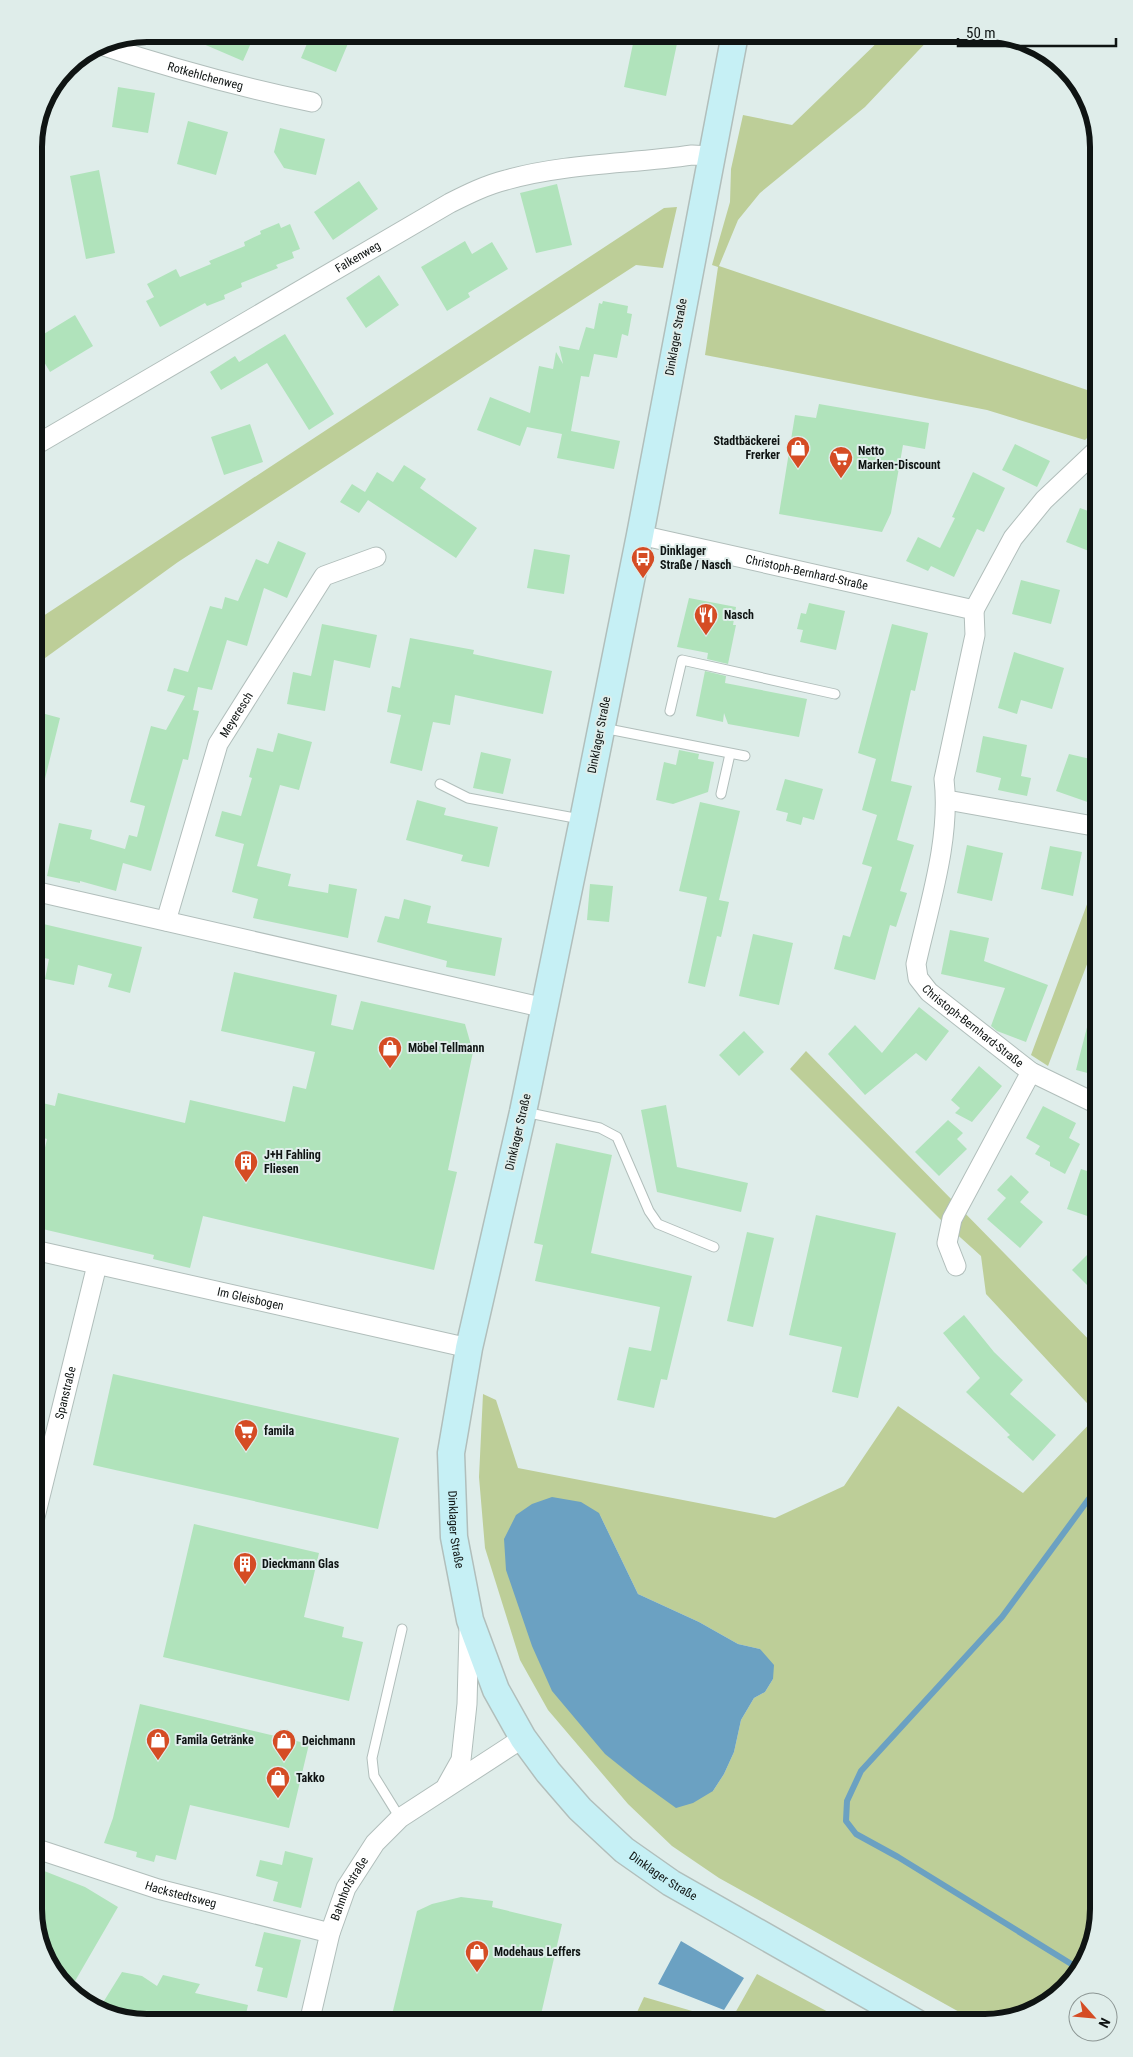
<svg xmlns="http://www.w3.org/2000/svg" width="1133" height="2057" font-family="'Roboto Condensed',sans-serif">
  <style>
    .green { fill: #bdce98; fill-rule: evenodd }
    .water { fill: #6ba1c2 }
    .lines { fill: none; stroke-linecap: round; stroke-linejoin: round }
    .stream { stroke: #6ba1c2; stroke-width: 6 }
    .building { fill: #b0e3bb }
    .service-casing { stroke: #b1bebb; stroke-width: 11 }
    .minor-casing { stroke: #b1bebb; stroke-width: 21 }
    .secondary-casing { stroke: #b1bebb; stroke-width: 29 }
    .service { stroke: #fff; stroke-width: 9 }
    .minor { stroke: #fff; stroke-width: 19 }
    .secondary { stroke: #c6f0f5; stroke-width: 26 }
    .labels { text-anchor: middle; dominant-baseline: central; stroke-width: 4; stroke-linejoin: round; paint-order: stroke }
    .street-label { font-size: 12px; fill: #0f1413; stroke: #dfedea }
    .poi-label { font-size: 12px; font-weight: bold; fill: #0f1413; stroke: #dfedea; text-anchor: start }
    .rim { fill: none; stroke: #0f1413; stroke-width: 6 }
  </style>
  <rect width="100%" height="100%" fill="#dfedea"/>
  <!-- green -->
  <path class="green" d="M886 34H934L865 107 760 193 738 220 719 266 1099 394V426L1085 440 987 410 705 355 718 267 712 265 730 202 731 169 743 115 792 125Z
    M677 207 663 268 636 265 178 562 34 666V622L664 208Z
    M1099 872V933L1048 1066 1031 1055Z
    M806 1051 1099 1350V1743L1091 1763 1099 1779V1910L1080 1973 1029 2014 979 2023 719 1878 672 1846 628 1804 548 1710 520 1660 485 1548 479 1477 483 1394 496 1400 518 1468 775 1518 844 1486 898 1406 1023 1493 1098 1415 986 1294 981 1256 941 1220 790 1069ZM599 1513 638 1594 699 1622 738 1644 760 1649 773 1679 765 1692 754 1698 741 1720 734 1752 724 1774 713 1791Z
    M757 1974 849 2023H632L644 1997 730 2022Z"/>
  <!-- water -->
  <path class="water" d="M552 1497 581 1502 599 1513 638 1594 699 1622 738 1644 760 1649 774 1665 773 1679 765 1692 754 1698 741 1720 734 1752 724 1774 713 1791 693 1803 676 1808 640 1782 605 1754 552 1691 532 1646 506 1570 504 1539 516 1515 532 1504Z
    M681 1941 744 1978 724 2010 658 1984Z"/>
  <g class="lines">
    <!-- stream -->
    <path class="stream" d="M1081 1970 898 1857 856 1834 846 1821 847 1801 861 1771 1002 1617 1099 1485"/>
  </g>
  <!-- building -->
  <path class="building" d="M180 34H255L243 61Z
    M311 34H352L336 72 301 58Z
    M635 34H679L666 96 624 87Z
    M118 87 155 93 148 133 112 127Z
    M188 121 228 132 216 175 177 164Z
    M280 128 325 139 316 175 284 168 274 152Z
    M99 170 115 253 86 259 70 176Z
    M359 181 378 209 333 240 314 212Z
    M557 184 572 245 536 253 520 193Z
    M279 223 281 228 290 224 300 249 292 252 294 258 276 265 278 268 241 283 242 287 224 295 225 299 207 306 205 303 160 327 146 301 154 297 147 284 176 269 180 277 211 264 209 261 245 246 244 242 261 234 260 231Z
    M465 241 472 254 492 242 508 269 468 293 470 297 447 311 421 267Z
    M379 275 399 305 366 328 346 298Z
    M603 301 628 306 627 313 632 314 628 336 622 334 617 358 594 354 589 377 581 376 571 431 620 441 614 469 557 458 562 434 527 427 520 446 477 430 490 397 530 413 539 366 553 369 556 352 563 364 559 346 579 350 586 327 594 329 599 303 602 304Z
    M75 315 93 346 50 372 34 345V340Z
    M285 334 334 414 309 430 267 363 221 390 210 372 235 356 239 362Z
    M819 404 929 423 925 449 903 445 891 513 882 532 779 514 795 415 816 418Z
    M250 424 263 462 224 475 211 437Z
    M1015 444 1050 461 1037 487 1002 470Z
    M404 465 426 479 420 488 477 528 456 558 368 500 359 513 340 502 352 484 365 492 377 472 393 482Z
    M973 472 1005 488 984 532 977 529 954 577 931 566 928 571 906 561 918 537 940 548 955 518 952 517Z
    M1080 508 1099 515V555L1066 542Z
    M278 541 306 553 287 598 264 588 247 646 227 640 212 690 198 687 193 710 199 711 188 760 183 759 151 871 123 863 116 891 80 881V883L47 876 59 823 92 830 90 839 125 849 129 835 137 837 145 806 130 802 151 726 166 730 185 696 167 691 174 668 188 672 210 606 222 609 225 597 238 601 256 559 268 564Z
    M534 549 570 555 564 594 527 588Z
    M1021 580 1060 590 1051 624 1012 614Z
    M689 598 736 607 733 625H736L728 664 707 659 708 653 677 647Z
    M809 603 845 611 836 650 800 642 803 630 797 629 801 613 806 614Z
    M322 624 377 635 370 668 334 660 325 711 287 704 293 672 311 676Z
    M892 624 928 633 915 691 911 690 891 781 912 786 897 840 914 845 900 891 907 893 896 927 890 925 875 980 834 969 843 935 850 937 872 867 862 864 877 815 862 810 876 759 858 753Z
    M410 638 474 650 473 654 552 671 543 714 455 695 450 725 433 722 422 771 390 763 401 715 387 712 392 686 400 688Z
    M1014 652 1064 668 1052 709 1021 700 1017 714 998 708Z
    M705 671 726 676 725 683 807 699 799 737 728 724 724 713 723 722 696 716Z
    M34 711 60 718 40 799 34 798Z
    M278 733 312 742 299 790 280 785 257 866 291 874 288 886 328 893 329 884 357 889 348 938 253 918 258 899 232 892 244 844 215 836 222 811 241 816 252 778 249 777 257 748 273 752Z
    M983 736 1027 745 1021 776 1031 778 1027 796 998 790 1001 778 976 772Z
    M679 750 699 754 698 759 714 762 708 792 673 804 656 800 664 762 676 765Z
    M481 752 511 759 503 794 473 788Z
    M1069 754 1099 761V806L1056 791Z
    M785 779 823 789 814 820 803 817 801 825 786 821 788 813 776 810Z
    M417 800 446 808 444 815 498 827 489 867 461 861 463 855 406 840Z
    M700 802 740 811 719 900 729 902 721 937 717 936 705 987 688 983 707 897 679 891Z
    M967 845 1003 853 992 901 957 893Z
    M1050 846 1082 852 1073 896 1041 889Z
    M590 884 613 886 609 922 587 920Z
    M404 899 431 906 427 923 502 938 495 976 446 967 447 961 377 942 385 916 399 919Z
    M39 923 142 947 130 993 108 987 112 974 78 965 74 985 45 979 49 959 34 956Z
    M950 930 989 938 984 961 1048 985 1026 1042 997 1031 991 1026 1005 988 941 974Z
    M753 934 793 943 779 1005 739 996Z
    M234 972 337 995 331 1025 353 1030 361 1001 465 1024 473 1052 448 1170 457 1172 434 1270 203 1216 190 1268 153 1259 154 1255 34 1227V1195L47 1139 34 1135V1101L55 1106 58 1093 185 1123 190 1100 285 1122 293 1086 306 1089 315 1052 221 1031Z
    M1093 1004 1099 1005V1076L1076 1070Z
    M919 1007 949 1031 926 1061 916 1053 865 1095 828 1054 855 1025 882 1053Z
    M744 1031 764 1052 739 1076 719 1055Z
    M979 1066 1002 1086 972 1122 955 1113 960 1108 951 1100Z
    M666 1105 677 1167 748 1183 741 1212 657 1192 641 1110Z
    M1043 1106 1076 1123 1069 1138 1080 1144 1065 1174 1050 1166V1162L1035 1154 1040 1146 1026 1138Z
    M948 1120 963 1133 957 1139 967 1149 939 1176 915 1152Z
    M556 1143 612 1155 591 1253 692 1276 667 1380 661 1379 654 1408 617 1400 629 1347 651 1351 660 1307 535 1281 543 1245 534 1243Z
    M1081 1169 1099 1175V1220L1067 1209Z
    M1011 1175 1029 1192 1020 1202 1043 1222 1020 1248 987 1219 1006 1198 997 1190Z
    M816 1215 896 1233 858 1398 832 1392 842 1347 789 1335Z
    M747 1232 774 1238 753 1327 727 1321Z
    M1099 1243V1297L1072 1270Z
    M964 1315 994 1352 1023 1380 1010 1394 1056 1435 1033 1461 1007 1437 1010 1435 966 1392 980 1378 943 1333Z
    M113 1374 399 1438 378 1529 93 1465Z
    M194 1524 319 1553 304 1617 344 1627 342 1637 363 1642 349 1701 163 1657Z
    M140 1704 309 1744 289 1828 190 1805 176 1860 156 1855 154 1862 136 1857 137 1852 104 1843 113 1818Z
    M285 1851 313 1858 301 1908 273 1901 278 1882 256 1876 260 1860 282 1865Z
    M34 1867 85 1887 118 1907 71 1988 43 1953 34 1910Z
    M461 1897 493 1901 492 1907 562 1924 539 2023H390L417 1911 432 1904Z
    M264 1932 301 1940 287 1998 257 1991 263 1968 255 1966Z
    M122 1972 142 1976 157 1986 163 1975 200 1984 195 1993 248 2005 244 2023H140L99 2009Z"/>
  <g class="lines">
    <!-- service casing -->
    <g class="service-casing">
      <path id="service" d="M670 711 682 660 835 694
        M603 728 745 756
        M440 784 468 798 580 819
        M721 794 730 754
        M525 1112 600 1128 617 1137 649 1211 658 1224 714 1247
        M400 1818 374 1776 372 1758 402 1629"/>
    </g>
    <!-- minor casing -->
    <g class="minor-casing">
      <g id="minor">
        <path id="s1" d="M101 45C170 68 240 87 312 102"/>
        <path id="s2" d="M34 446 450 203C468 194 486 185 506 180 566 163 631 164 692 155L711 156"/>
        <path id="s3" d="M640 535 974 610 975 635 944 779C951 839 929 905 916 964L918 978 929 992 1031 1072 1099 1105"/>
        <path d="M974 610 1013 538 1044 500 1099 448"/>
        <path d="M947 800 1099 827"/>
        <path d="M34 891 545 1008"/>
        <path id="s4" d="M166 921 218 744 324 576 376 557"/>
        <path id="s5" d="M34 1250 469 1348"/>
        <path d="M956 1266 947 1243 952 1219 1031 1072"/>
        <path id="s6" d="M34 1521 97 1265"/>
        <path d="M447 1785 461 1760 467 1704 469 1629"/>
        <path id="s7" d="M34 1848 158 1889 330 1933"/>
        <path id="s8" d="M309 2023 330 1933 346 1888 375 1843 400 1818 523 1738"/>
      </g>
    </g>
    <!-- secondary casing -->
    <g class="secondary-casing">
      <g id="secondary">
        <path id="s9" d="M735 34 640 535 583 820 523 1112 469 1348 451 1453 454 1537 470 1620 496 1690 523 1738 548 1772 580 1809 624 1850 671 1883 917 2023"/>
      </g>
    </g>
    <!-- service -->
    <use href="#service" class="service"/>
    <!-- minor -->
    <use href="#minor" class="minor"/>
    <!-- secondary -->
    <use href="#secondary" class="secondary"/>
  </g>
  <!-- icons -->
  <defs>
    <g id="shop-pin" transform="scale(1.25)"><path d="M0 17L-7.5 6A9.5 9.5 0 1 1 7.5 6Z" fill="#d54c24" stroke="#dfedea"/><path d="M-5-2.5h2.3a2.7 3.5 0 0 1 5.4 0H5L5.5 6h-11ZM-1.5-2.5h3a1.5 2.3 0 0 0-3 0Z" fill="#fff"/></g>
    <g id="supermarket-pin" transform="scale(1.25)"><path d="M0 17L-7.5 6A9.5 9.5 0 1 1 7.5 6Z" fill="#d54c24" stroke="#dfedea"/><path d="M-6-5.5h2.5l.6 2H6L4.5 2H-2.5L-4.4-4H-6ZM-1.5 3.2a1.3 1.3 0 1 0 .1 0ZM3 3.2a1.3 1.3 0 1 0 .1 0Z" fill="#fff"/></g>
    <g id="bus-pin" transform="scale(1.25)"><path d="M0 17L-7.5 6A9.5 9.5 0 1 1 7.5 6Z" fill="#d54c24" stroke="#dfedea"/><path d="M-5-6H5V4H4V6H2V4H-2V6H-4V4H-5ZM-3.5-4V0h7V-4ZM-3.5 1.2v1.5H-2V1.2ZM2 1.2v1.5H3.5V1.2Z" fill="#fff"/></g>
    <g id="restaurant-pin" transform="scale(1.25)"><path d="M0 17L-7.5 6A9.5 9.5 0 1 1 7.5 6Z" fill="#d54c24" stroke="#dfedea"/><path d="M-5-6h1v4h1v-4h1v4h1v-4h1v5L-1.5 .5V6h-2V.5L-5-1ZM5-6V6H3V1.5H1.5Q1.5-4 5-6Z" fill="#fff"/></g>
    <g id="building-pin" transform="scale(1.25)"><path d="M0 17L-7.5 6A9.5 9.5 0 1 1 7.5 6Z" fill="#d54c24" stroke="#dfedea"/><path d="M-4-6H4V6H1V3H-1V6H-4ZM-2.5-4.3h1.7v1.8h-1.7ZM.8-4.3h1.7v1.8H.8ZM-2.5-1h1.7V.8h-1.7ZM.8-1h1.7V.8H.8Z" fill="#fff"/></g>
  </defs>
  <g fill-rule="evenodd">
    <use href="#shop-pin" x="798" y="448"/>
    <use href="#supermarket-pin" x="841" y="458"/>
    <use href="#bus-pin" x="643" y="558"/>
    <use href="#restaurant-pin" x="706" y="615"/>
    <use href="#shop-pin" x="390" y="1048"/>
    <use href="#building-pin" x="246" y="1162"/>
    <use href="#supermarket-pin" x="246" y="1431"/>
    <use href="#building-pin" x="245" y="1564"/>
    <use href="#shop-pin" x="158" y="1740"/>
    <use href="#shop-pin" x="284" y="1741"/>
    <use href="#shop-pin" x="278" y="1778"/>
    <use href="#shop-pin" x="477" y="1952"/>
  </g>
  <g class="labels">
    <!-- street labels -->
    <g class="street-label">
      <text stroke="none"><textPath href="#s1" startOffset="109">Rotkehlchenweg</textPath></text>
      <text stroke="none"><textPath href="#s2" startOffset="375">Falkenweg</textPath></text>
      <text transform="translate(676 337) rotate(-80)">Dinklager Straße</text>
      <text stroke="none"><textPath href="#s3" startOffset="171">Christoph-Bernhard-Straße</textPath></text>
      <text stroke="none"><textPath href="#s4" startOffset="219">Meyeresch</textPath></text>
      <text transform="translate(599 735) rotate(-79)">Dinklager Straße</text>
      <text stroke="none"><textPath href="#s3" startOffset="790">Christoph-Bernhard-Straße</textPath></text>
      <text transform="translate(518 1132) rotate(-77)">Dinklager Straße</text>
      <text stroke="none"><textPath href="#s5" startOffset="222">Im Gleisbogen</textPath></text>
      <text stroke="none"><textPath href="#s6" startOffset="132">Spanstraße</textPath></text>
      <text stroke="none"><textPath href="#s9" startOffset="1524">Dinklager Straße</textPath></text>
      <text stroke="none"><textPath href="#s9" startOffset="1944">Dinklager Straße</textPath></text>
      <text stroke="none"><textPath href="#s8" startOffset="141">Bahnhofstraße</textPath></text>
      <text stroke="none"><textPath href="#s7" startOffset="154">Hackstedtsweg</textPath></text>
    </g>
    <!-- poi labels -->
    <g class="poi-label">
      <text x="780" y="441" text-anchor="end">Stadtbäckerei<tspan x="780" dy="14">Frerker</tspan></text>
      <text x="858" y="451">Netto<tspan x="858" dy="14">Marken-Discount</tspan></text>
      <text x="660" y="551">Dinklager<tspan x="660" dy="14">Straße / Nasch</tspan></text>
      <text x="724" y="615">Nasch</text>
      <text x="408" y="1048">Möbel Tellmann</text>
      <text x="264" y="1155">J+H Fahling<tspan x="264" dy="14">Fliesen</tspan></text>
      <text x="264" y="1431">famila</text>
      <text x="262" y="1564">Dieckmann Glas</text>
      <text x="176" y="1740">Famila Getränke</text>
      <text x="302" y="1741">Deichmann</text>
      <text x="296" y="1778">Takko</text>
      <text x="494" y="1952">Modehaus Leffers</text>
    </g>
  </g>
  <!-- crop -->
  <path d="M0 0H1133V2057H0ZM147 42H985A105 105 0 0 1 1090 147V1909A105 105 0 0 1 985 2014H147A105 105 0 0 1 42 1909V147A105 105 0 0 1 147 42Z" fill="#dfedea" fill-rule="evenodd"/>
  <path class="rim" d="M147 42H985A105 105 0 0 1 1090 147V1909A105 105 0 0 1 985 2014H147A105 105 0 0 1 42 1909V147A105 105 0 0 1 147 42Z"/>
  <!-- north arrow -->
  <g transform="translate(1093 2017) rotate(117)"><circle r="24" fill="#dfedea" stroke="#8c9694"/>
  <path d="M0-4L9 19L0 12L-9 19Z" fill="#d54c24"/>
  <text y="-8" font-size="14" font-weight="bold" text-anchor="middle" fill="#0f1413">N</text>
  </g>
  <!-- scale -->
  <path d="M958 38v8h158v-8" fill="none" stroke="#0f1413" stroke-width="2.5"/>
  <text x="966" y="38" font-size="15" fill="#0f1413" stroke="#dfedea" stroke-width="4" paint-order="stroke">50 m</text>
</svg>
